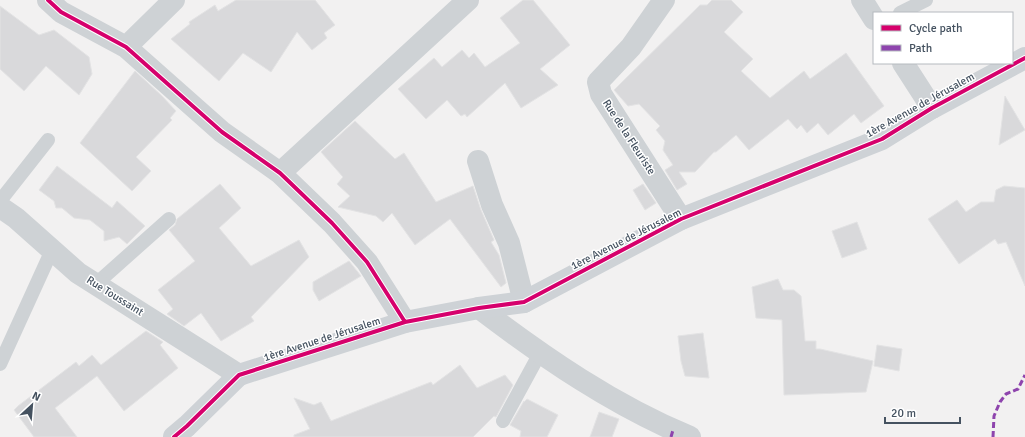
<svg xmlns="http://www.w3.org/2000/svg" width="1025" height="437" font-family="Signika,sans-serif">
  <style>
    .building { fill: #d9d9db; stroke: #e3e3e4 }
    .lines { fill: none; stroke-linecap: round; stroke-linejoin: round }
    .lane { stroke: #ced2d5; stroke-width: 14 }
    .street { stroke: #ced2d5; stroke-width: 22 }
    .secondary { stroke: #ced2d6; stroke-width: 22 }
    .quiet { stroke: #8e44ad; stroke-width: 3; stroke-dasharray: 6 3; stroke-linecap: butt }
    .cycleway-casing { stroke: #fff; stroke-width: 6 }
    .cycleway { stroke: #d6006c; stroke-width: 4 }
    .labels { text-anchor: middle; dominant-baseline: central; stroke-width: 3; stroke-linejoin: round; paint-order: stroke }
    .street-label { font-size: 11px; fill: #455260; stroke: #fff }
  </style>
  <rect width="100%" height="100%" fill="#f2f1f1"/>
  <!-- building -->
  <path class="building" d="M236 0H315L335 25 324 33 327 38 312 50 297 32 271 72 243 53 219 81 171 39 190 24 189 22 215 5 218 11Z
    M523 0H533L570 45 540 69 558 85 521 108 505 83 467 117 465 114 461 116 447 100 426 119 398 89 434 58 442 67 462 50 469 58 474 53 485 67 520 43 500 18Z
    M712 0H731L743 12 724 32 753 59 741 71 770 98 804 71 810 79 846 53 884 106 861 123 854 114 828 135 818 123 807 133 801 125 797 129 788 119 749 150 736 135 716 152H714L695 172H679L687 184 677 190 665 170 673 165 663 150 665 141 656 130 660 126 639 104 628 106 614 90 700 5H707Z
    M0 6 39 35 54 30 89 57 92 74 79 95 46 66 24 91 0 69Z
    M135 71 162 96 176 111 170 118 172 120 136 157 151 171 132 191 80 143Z
    M1005 96 1025 130 999 145Z
    M355 121 395 159 404 153 436 202 473 186 481 210 494 240 491 242 499 255 506 283 501 287 450 219 415 245 392 213 383 222 376 216 338 207 350 196 337 184 343 177 321 152Z
    M57 166 112 208 117 201 145 226 127 244 119 237 104 241V231L90 220 74 218 62 208H56L54 201 39 190Z
    M220 184 241 208 219 228 251 266 299 240 309 257 251 317 254 321 221 341 201 313 184 326 167 314 173 309 158 290 195 261 169 230 175 225 177 219Z
    M643 184 656 203 645 210 633 190Z
    M1004 186 1025 188V286L1006 242 998 244 995 239 959 264 928 219 957 200 966 212 981 202H994L996 190Z
    M857 222 867 249 842 258 832 231Z
    M349 261 361 276 319 301 313 290V282Z
    M778 279 783 290H794L801 296 805 341H816V349H820L873 361 866 392 784 395 782 320 756 318 752 287Z
    M146 331 163 342 160 345 178 368 124 411 97 376 55 408 77 437H34L14 410 18 406 76 362 79 366 92 355 101 365Z
    M703 333 709 378 685 376 681 361 678 336Z
    M877 345 902 349 899 371 874 366Z
    M460 365 477 388 505 375 513 385 496 417 494 416 473 437H294V435L310 429 294 398 314 405 321 402 331 421 431 382 433 385Z
    M527 399 558 415 547 437H520L521 431 510 425 524 401V402Z
    M599 412 619 419 612 437H590Z"/>
  <g class="lines">
    <!-- lane -->
    <path class="lane" d="M900 13 926 0
      M0 201 48 140
      M96 284 169 219
      M0 364 52 250
      M503 421 540 353"/>
    <!-- street -->
    <path class="street" d="M48 0 61 12 126 47 222 132 280 173 332 223 367 262 405 322
      M664 0 631 47 598 82 601 94 681 219
      M862 0 874 19
      M126 47 174 0
      M903 63 932 108
      M478 161 492 205 509 243 524 302
      M280 173 468 0
      M0 207 16 218 78 273 239 375
      M479 308C545 358 613 405 690 437"/>
    <!-- secondary -->
    <path class="secondary" d="M174 437 187 426 239 375 405 322 479 308 524 302 681 219 882 139 932 108 1025 58"/>
    <!-- quiet -->
    <path class="quiet" d="M671 437 673 430
      M993 437 994 416 1000 402 1006 394 1018 389 1025 375"/>
    <!-- cycleway casing -->
    <g class="cycleway-casing">
      <path id="cycleway" d="M48 0 61 12 126 47 222 132 280 173 332 223 367 262 405 322
        M174 437 187 426 239 375 405 322 479 308 524 302 681 219 882 139 932 108 1025 58"/>
    </g>
    <!-- cycleway -->
    <use href="#cycleway" class="cycleway"/>
  </g>
  <g class="labels">
    <!-- street labels -->
    <g class="street-label">
      <text transform="translate(920 105) rotate(-29)">1ère Avenue de Jérusalem</text>
      <text transform="translate(629 137) rotate(57)">Rue de la Fleuriste</text>
      <text transform="translate(626 239) rotate(-27)">1ère Avenue de Jérusalem</text>
      <text transform="translate(115 296) rotate(32)">Rue Toussaint</text>
      <text transform="translate(322 339) rotate(-18)">1ère Avenue de Jérusalem</text>
    </g>
  </g>
  <!-- legend -->
  <rect x="873" y="12" width="140" height="52" fill="#ffffff" stroke="#b5babf"/>
  <rect x="881" y="25" width="20" height="6" fill="#d6006c" stroke="#b5babf"/>
  <text x="909" y="32" font-size="12" fill="#455260">Cycle path</text>
  <rect x="881" y="45" width="20" height="6" fill="#8e44ad" stroke="#b5babf"/>
  <text x="909" y="52" font-size="12" fill="#455260">Path</text>
  <!-- north arrow -->
  <g transform="translate(32 405) rotate(26)" stroke="#ffffff" stroke-width="3" paint-order="stroke">
  <path d="M0-3L7 15L0 10L-7 15Z" fill="#455260"/>
  <text y="-6" font-size="11" font-weight="bold" text-anchor="middle" fill="#455260">N</text>
  </g>
  <!-- scale -->
  <path d="M885 417v6h75v-6" fill="none" stroke="#455260" stroke-width="2"/>
  <text x="891" y="417" font-size="12" fill="#455260" stroke="#ffffff" stroke-width="3" paint-order="stroke">20 m</text>
</svg>
